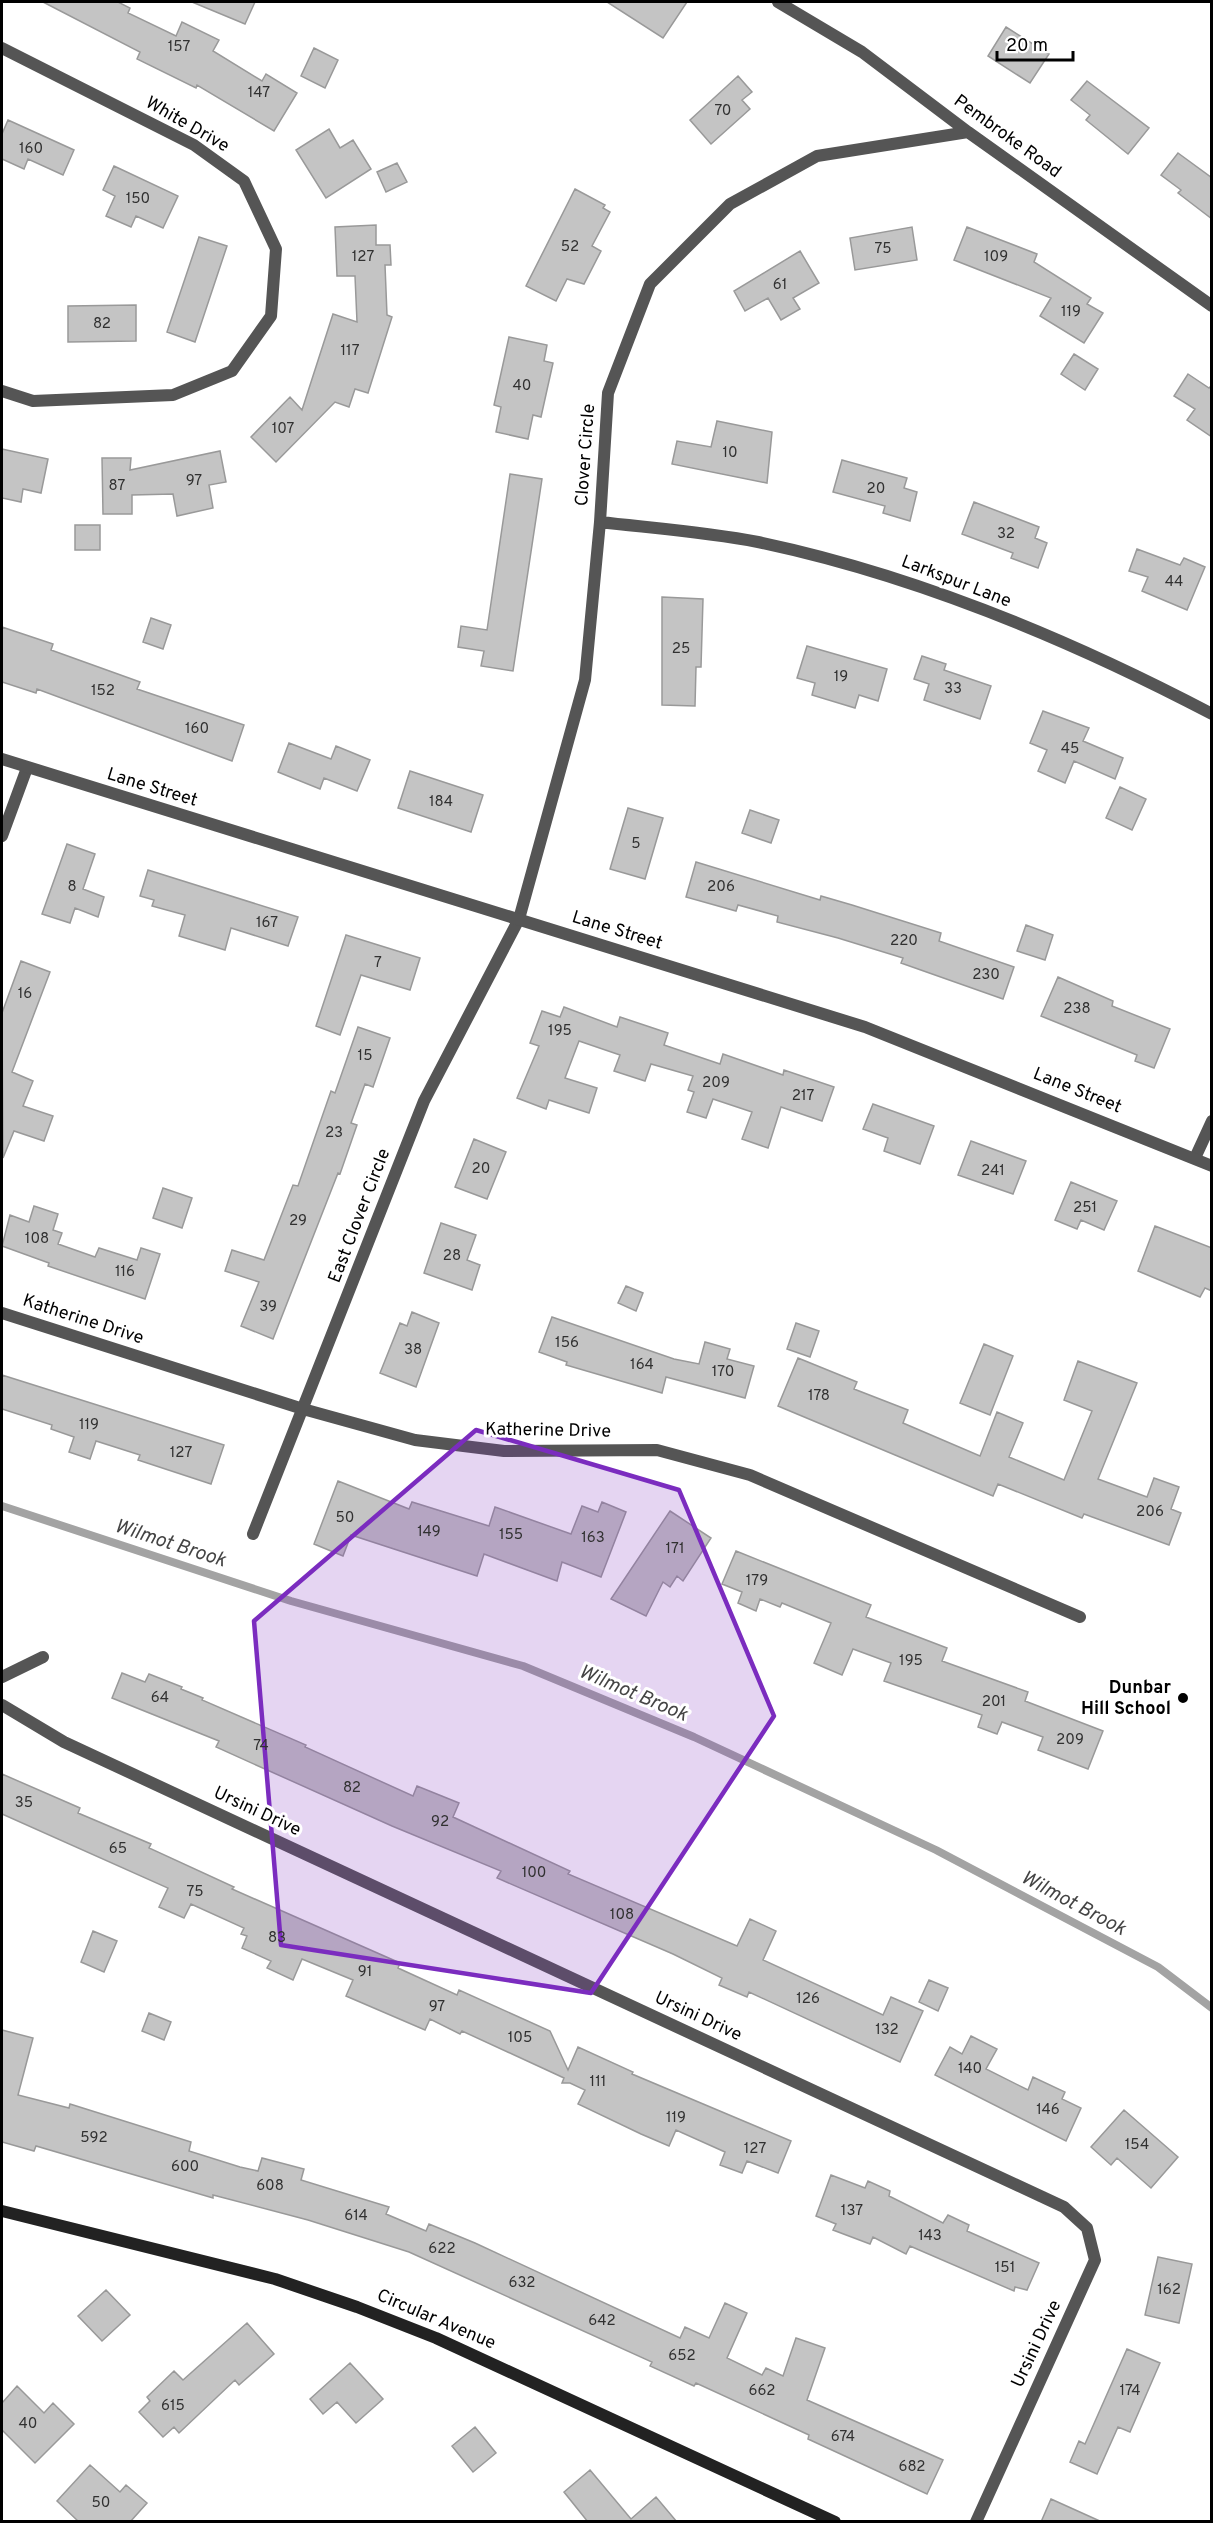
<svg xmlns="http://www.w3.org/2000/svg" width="1213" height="2523" font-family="Overpass,sans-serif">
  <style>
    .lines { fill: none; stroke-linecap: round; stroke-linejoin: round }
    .stream { stroke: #a3a3a3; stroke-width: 8 }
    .building { fill: #c4c4c4; stroke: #999; stroke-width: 1.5 }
    .minor { stroke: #555; stroke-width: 12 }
    .tertiary { stroke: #555; stroke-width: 12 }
    .secondary { stroke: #222; stroke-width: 12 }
    .marked { fill: #7b2cbf; fill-opacity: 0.2; stroke: #7b2cbf; stroke-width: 4.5; stroke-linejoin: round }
    .poi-dot { fill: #000; stroke: #fff; stroke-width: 2 }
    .labels { text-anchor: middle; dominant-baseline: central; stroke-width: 6; stroke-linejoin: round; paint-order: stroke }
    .number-label { font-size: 15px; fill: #313131 }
    .street-label { font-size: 18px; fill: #000; stroke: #fff }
    .poi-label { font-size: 18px; font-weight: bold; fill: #000; stroke: #fff; text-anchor: end }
    .water-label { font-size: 20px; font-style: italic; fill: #444; stroke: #fff }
  </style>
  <rect width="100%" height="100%" fill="#fff"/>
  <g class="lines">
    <!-- stream -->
    <path class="stream" d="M2 1506 291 1601 523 1666 694 1737 936 1850 1158 1967 1212 2008"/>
  </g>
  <!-- building -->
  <path class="building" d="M43 2H118L130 8 128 13 176 36 182 22 219 40 213 51 262 81 266 74 297 93 274 131 197 85 196 88 137 59 140 52Z
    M192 2H255L245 24Z
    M607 2H687L663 38Z
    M1006 27 1049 54 1030 83 988 56Z
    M314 48 338 60 325 88 301 76Z
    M738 76 752 92 742 100 750 109 711 144 690 120Z
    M1087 81 1149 128 1128 154 1086 120 1090 115 1071 100Z
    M8 120 74 150 63 175 28 159 24 169 2 159V134Z
    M329 129 340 148 353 140 371 169 326 198 296 150Z
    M1178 153 1212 178V219L1178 193 1181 190 1161 175Z
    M397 163 407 182 386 192 377 172Z
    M114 166 178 196 163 228 136 216 131 227 106 216 115 196 103 190Z
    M575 189 605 205 603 208 610 212 592 246 601 251 584 284 567 279 556 301 526 286Z
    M376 225V245H390L391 265H385L387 315 392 317 368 393 355 389 349 407 335 402 276 462 251 437 290 397 302 410 333 314 357 322 355 276H337L335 227Z
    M912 227 917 260 855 270 850 238Z
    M967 227 1037 254 1034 262 1091 298 1087 304 1103 313 1084 343 1040 316 1051 298 954 260Z
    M199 237 227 246 195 342 167 332Z
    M800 251 819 283 793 298 800 309 781 320 768 298 745 311 734 291Z
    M136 305V341L68 342V306Z
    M509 337 547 345 544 361 553 363 541 417 533 415 528 439 496 432 501 407 494 405Z
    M1074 354 1098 369 1085 390 1061 374Z
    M1188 374 1209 388 1212 385V437L1187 420 1195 409 1174 396Z
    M717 421 772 432 767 483 672 464 677 441 711 447Z
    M2 449 48 459 41 493 23 489 21 502 2 498Z
    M220 451 226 482 209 485 213 508 177 516 173 494 132 495V514H103L102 458H131L130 470Z
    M842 460 907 478 904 488 917 492 910 521 883 513 885 506 833 492Z
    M510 474 542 479 513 671 481 666 484 651 458 647 461 626 487 630Z
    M974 502 1039 527 1035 538 1047 543 1038 568 1011 558 1013 553 962 534Z
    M75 525H100V550H75Z
    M1137 549 1180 565 1184 558 1205 567 1187 610 1142 591 1148 577 1129 571Z
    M662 597 703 599 701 667H696L695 706 662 705Z
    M151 618 171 625 163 649 143 642Z
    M2 627 53 644 51 650 140 682 137 689 244 725 232 761 37 689 36 693 2 682Z
    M807 646 887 669 878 701 859 695 855 708 812 695 815 683 797 678Z
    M922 656 946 664 944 670 991 686 980 719 924 700 929 684 914 679Z
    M1043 711 1089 728 1083 741 1123 758 1115 779 1074 761 1065 783 1038 771 1047 750 1030 743Z
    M289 743 331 759 336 746 370 760 357 791 324 778 320 789 278 772Z
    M410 771 483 795 471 832 398 808Z
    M1120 787 1146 799 1132 830 1106 818Z
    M628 808 663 818 645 879 610 869Z
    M750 810 779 820 771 843 742 833Z
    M67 844 95 854 83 889 104 897 98 917 75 908 70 923 42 914Z
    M696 862 820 900 821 896 852 905 941 933 939 941 1014 967 1003 999 901 963 903 958 838 938 777 922 778 916 738 905 736 911 686 897Z
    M148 870 298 917 288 946 231 928 225 950 179 936 185 915 152 906 154 900 140 896Z
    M1026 925 1053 935 1045 960 1017 951Z
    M346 935 420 958 410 990 361 975 340 1035 316 1026Z
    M21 961 50 972 12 1072 33 1081 23 1106 53 1116 44 1141 14 1131 3 1158 2 1013Z
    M1058 977 1113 1001 1112 1006 1170 1029 1154 1068 1135 1061 1137 1055 1041 1016Z
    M564 1007 617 1027 620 1017 668 1033 664 1045 720 1064 723 1054 783 1075 784 1070 834 1087 822 1121 781 1107 768 1148 742 1139 752 1112 713 1099 706 1118 687 1112 694 1092 688 1090 693 1076 651 1064 645 1081 614 1071 620 1055 579 1041 565 1078 597 1088 589 1113 549 1100 546 1109 517 1098 539 1046 530 1043 542 1011 560 1017Z
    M358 1027 390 1038 373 1087 365 1084 351 1123 357 1125 340 1174 338 1173 273 1339 241 1326 259 1282 225 1271 232 1250 264 1260 293 1185 298 1186 331 1091 335 1093Z
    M873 1104 934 1126 920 1164 884 1151 888 1138 863 1129Z
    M474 1139 506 1152 487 1199 455 1187Z
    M971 1141 1026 1161 1013 1194 958 1175Z
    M1071 1182 1117 1201 1104 1230 1081 1220 1077 1229 1055 1220Z
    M163 1188 192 1198 182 1228 153 1218Z
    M34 1206 58 1214 53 1230 62 1233 58 1244 95 1257 99 1248 137 1260 141 1248 160 1254 145 1299 48 1266 49 1263 2 1246 10 1215 29 1222Z
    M441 1223 476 1235 467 1260 480 1265 472 1290 424 1273Z
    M1155 1226 1212 1248V1291L1205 1288 1200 1297 1138 1271Z
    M626 1286 643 1293 636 1311 618 1303Z
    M412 1312 439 1323 416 1387 380 1373 400 1323 407 1326Z
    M552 1317 674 1359 699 1364 705 1342 730 1349 727 1359 754 1366 745 1398 666 1377 662 1393 566 1365 567 1362 539 1352Z
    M796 1323 819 1331 810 1357 787 1349Z
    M984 1344 1013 1356 990 1415 960 1403Z
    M798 1358 857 1382 854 1389 908 1410 903 1423 980 1456 997 1412 1023 1423 1009 1457 1064 1480 1092 1411 1064 1400 1078 1361 1137 1383 1098 1479 1147 1497 1154 1478 1179 1487 1171 1509 1181 1513 1169 1545 1084 1514 1082 1518 998 1484 993 1496 778 1406Z
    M2 1375 224 1445 211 1484 138 1460 140 1455 96 1441 90 1459 69 1452 74 1437 51 1429 52 1425 2 1409Z
    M338 1481 409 1509 412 1502 489 1526 495 1507 571 1534 582 1506 598 1512 602 1502 626 1512 601 1577 562 1562 557 1581 484 1554 477 1576 351 1535 343 1556 314 1544Z
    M670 1511 711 1538 683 1581 677 1576 670 1587 663 1582 646 1616 611 1599Z
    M736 1551 871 1605 866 1617 947 1648 942 1661 1028 1692 1025 1701 1103 1731 1088 1769 1038 1750 1043 1737 1002 1722 997 1734 978 1727 982 1715 884 1681 891 1663 853 1649 842 1675 814 1663 831 1623 782 1603 780 1607 760 1599 756 1611 738 1603 742 1592 722 1584Z
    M122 1673 145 1682 149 1674 182 1687 181 1689 203 1698 202 1700 306 1745 305 1747 413 1796 417 1786 459 1803 453 1817 570 1871 568 1874 737 1946 750 1919 776 1931 763 1960 883 2015 891 1997 923 2011 900 2062 749 1992 747 1997 719 1985 722 1978 673 1954 497 1878 501 1871 392 1826 216 1747 219 1741 112 1698Z
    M2 1774 80 1808 78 1813 151 1844 149 1848 234 1887 232 1889 400 1963 398 1968 457 1995 459 1990 550 2031 568 2070 578 2047 633 2072 632 2074 791 2141 778 2173 747 2161 742 2173 720 2165 725 2152 676 2130 669 2146 641 2134 578 2104 585 2090 570 2083H562L564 2078 462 2031 460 2034 430 2019 425 2030 346 1996 353 1980 302 1959 293 1980 267 1968 271 1961 242 1948 247 1936 241 1934 244 1928 191 1904 184 1918 159 1907 168 1888 2 1814Z
    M93 1931 117 1941 104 1972 81 1962Z
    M929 1980 948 1988 938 2011 919 2002Z
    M149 2013 171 2022 164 2040 142 2031Z
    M2 2030 33 2038 18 2095 69 2108 70 2104 191 2142 189 2151 240 2167 258 2171 262 2158 304 2169 301 2180 389 2207 386 2214 426 2231 429 2224 475 2243 680 2338 685 2327 709 2338 725 2303 747 2313 727 2358 762 2375 766 2368 783 2376 796 2338 825 2348 807 2400 943 2460 927 2494 808 2439 809 2435 696 2383 694 2386 650 2366 652 2362 409 2252 308 2220 213 2195V2198L36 2146 34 2151 2 2142Z
    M971 2036 997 2049 986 2069 1028 2090 1033 2077 1065 2092 1062 2099 1081 2108 1066 2141 935 2075 950 2047 962 2054Z
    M1124 2110 1178 2157 1151 2188 1117 2158 1111 2165 1091 2147Z
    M831 2175 865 2188 868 2181 890 2191 889 2196 943 2223 948 2215 969 2225 967 2231 1039 2263 1027 2290 1015 2287 1014 2291 910 2246 906 2254 873 2237 870 2244 833 2230 836 2224 816 2216Z
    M1158 2257 1192 2264 1179 2323 1145 2315Z
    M106 2290 130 2315 102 2341 78 2316Z
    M247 2323 274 2354 239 2385 235 2380 179 2433 174 2427 163 2437 139 2412 150 2401 147 2397 174 2371 183 2380Z
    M1127 2349 1160 2363 1130 2432 1118 2427 1097 2474 1070 2462 1079 2441 1085 2444Z
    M350 2363 383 2399 356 2423 337 2402 323 2414 310 2399Z
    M17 2386 44 2413 53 2403 74 2424 35 2463 2 2430V2403Z
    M475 2427 496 2453 473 2472 452 2446Z
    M90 2465 120 2492 126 2485 147 2503 130 2522H79L57 2501Z
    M590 2470 631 2519 656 2497 677 2522H588L564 2492Z
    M1051 2499 1102 2522H1041Z"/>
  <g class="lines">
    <!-- minor -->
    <path class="minor" d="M778 2 862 52 968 132 1212 306
      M2 48 194 145 244 181 276 249 271 316 232 371 173 395 33 401 2 391
      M600 522C652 528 707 532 758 542 916 575 1069 639 1212 714
      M2 836 27 768
      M1195 1158 1212 1121
      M2 1313 303 1409 415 1440 504 1451 657 1450 750 1475 1080 1617
      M253 1534 424 1101 519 919 585 680 600 522 608 393 650 284 730 204 817 156 968 132
      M2 1677 43 1657
      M2 1705 64 1742 1064 2207 1087 2228 1095 2260 976 2522"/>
    <!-- tertiary -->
    <path class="tertiary" d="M2 759 865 1027 1212 1166"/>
    <!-- secondary -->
    <path class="secondary" d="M2 2211 275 2279 357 2307 436 2338 835 2522"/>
  </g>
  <!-- marked area -->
  <path class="marked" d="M476 1430 679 1490 774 1716 591 1993 281 1945 254 1621Z"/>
  <!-- markers -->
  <circle class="poi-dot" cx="1183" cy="1698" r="6"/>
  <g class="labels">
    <!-- number labels -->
    <g class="number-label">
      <text x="179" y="47">157</text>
      <text x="259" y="93">147</text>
      <text x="723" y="111">70</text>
      <text x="31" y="149">160</text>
      <text x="138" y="199">150</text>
      <text x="570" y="247">52</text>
      <text x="883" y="249">75</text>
      <text x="363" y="257">127</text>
      <text x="996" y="257">109</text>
      <text x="780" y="285">61</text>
      <text x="1071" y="312">119</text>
      <text x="102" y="324">82</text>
      <text x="350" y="351">117</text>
      <text x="522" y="386">40</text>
      <text x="283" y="429">107</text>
      <text x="730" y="453">10</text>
      <text x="194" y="481">97</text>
      <text x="117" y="486">87</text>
      <text x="876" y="489">20</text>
      <text x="1006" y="534">32</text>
      <text x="1174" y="582">44</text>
      <text x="681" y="649">25</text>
      <text x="841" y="677">19</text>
      <text x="953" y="689">33</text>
      <text x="103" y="691">152</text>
      <text x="197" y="729">160</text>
      <text x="1070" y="749">45</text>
      <text x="441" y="802">184</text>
      <text x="636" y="844">5</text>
      <text x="72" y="887">8</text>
      <text x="721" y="887">206</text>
      <text x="267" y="923">167</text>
      <text x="904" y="941">220</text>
      <text x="378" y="963">7</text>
      <text x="986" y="975">230</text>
      <text x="25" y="994">16</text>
      <text x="1077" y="1009">238</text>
      <text x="560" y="1031">195</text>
      <text x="365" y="1056">15</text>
      <text x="716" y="1083">209</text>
      <text x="803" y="1096">217</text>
      <text x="334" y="1133">23</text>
      <text x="481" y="1169">20</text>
      <text x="993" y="1171">241</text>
      <text x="1085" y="1208">251</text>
      <text x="298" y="1221">29</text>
      <text x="37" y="1239">108</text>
      <text x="452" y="1256">28</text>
      <text x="125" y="1272">116</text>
      <text x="268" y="1307">39</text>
      <text x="567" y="1343">156</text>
      <text x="413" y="1350">38</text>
      <text x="642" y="1365">164</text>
      <text x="723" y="1372">170</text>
      <text x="819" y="1396">178</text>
      <text x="89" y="1425">119</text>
      <text x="181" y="1453">127</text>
      <text x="1150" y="1512">206</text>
      <text x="345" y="1518">50</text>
      <text x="429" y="1532">149</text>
      <text x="511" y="1535">155</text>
      <text x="593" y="1538">163</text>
      <text x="675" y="1549">171</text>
      <text x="757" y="1581">179</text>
      <text x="911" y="1661">195</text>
      <text x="160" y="1698">64</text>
      <text x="994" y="1702">201</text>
      <text x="1070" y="1740">209</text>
      <text x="261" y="1746">74</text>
      <text x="352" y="1788">82</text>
      <text x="24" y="1803">35</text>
      <text x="440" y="1822">92</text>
      <text x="118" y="1849">65</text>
      <text x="534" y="1873">100</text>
      <text x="195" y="1892">75</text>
      <text x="622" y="1915">108</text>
      <text x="277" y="1938">83</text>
      <text x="365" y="1972">91</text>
      <text x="808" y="1999">126</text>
      <text x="437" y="2007">97</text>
      <text x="887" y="2030">132</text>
      <text x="520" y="2038">105</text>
      <text x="970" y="2069">140</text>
      <text x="598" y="2082">111</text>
      <text x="1048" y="2110">146</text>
      <text x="676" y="2118">119</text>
      <text x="94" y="2138">592</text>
      <text x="1137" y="2145">154</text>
      <text x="755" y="2149">127</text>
      <text x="185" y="2167">600</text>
      <text x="270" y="2186">608</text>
      <text x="852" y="2211">137</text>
      <text x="356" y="2216">614</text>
      <text x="930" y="2236">143</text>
      <text x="442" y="2249">622</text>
      <text x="1005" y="2268">151</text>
      <text x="522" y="2283">632</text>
      <text x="1169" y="2290">162</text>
      <text x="602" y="2321">642</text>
      <text x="682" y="2356">652</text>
      <text x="762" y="2391">662</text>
      <text x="1130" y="2391">174</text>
      <text x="173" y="2406">615</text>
      <text x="28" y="2424">40</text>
      <text x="843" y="2437">674</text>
      <text x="912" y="2467">682</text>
      <text x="101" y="2503">50</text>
    </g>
    <!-- street labels -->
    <g class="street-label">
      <text transform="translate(187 125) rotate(30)">White Drive</text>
      <text transform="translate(1007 137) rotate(36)">Pembroke Road</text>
      <text transform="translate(586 455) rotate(-86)">Clover Circle</text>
      <text transform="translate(956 582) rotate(21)">Larkspur Lane</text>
      <text transform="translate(152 788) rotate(17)">Lane Street</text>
      <text transform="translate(617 931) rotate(17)">Lane Street</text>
      <text transform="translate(1077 1091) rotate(22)">Lane Street</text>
      <text transform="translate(360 1216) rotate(-69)">East Clover Circle</text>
      <text transform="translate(83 1320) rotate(18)">Katherine Drive</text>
      <text transform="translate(548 1431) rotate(1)">Katherine Drive</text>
      <text transform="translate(257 1812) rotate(25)">Ursini Drive</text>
      <text transform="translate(698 2017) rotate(25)">Ursini Drive</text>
      <text transform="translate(436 2320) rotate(23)">Circular Avenue</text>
      <text transform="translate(1037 2344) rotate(-65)">Ursini Drive</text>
    </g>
    <!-- poi labels -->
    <g class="poi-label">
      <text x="1171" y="1688">Dunbar<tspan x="1171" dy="21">Hill School</tspan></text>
    </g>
    <!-- water labels -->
    <g class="water-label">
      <text transform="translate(170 1544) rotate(18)">Wilmot Brook</text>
      <text transform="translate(633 1694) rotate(23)">Wilmot Brook</text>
      <text transform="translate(1073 1904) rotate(28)">Wilmot Brook</text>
    </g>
  </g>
  <!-- border -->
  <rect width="1213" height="2523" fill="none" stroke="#000000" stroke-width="6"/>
  <!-- scale -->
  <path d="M997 51v9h76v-9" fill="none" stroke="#000000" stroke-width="3"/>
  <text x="1006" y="51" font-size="18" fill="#000000" stroke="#ffffff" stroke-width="4.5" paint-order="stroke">20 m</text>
</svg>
